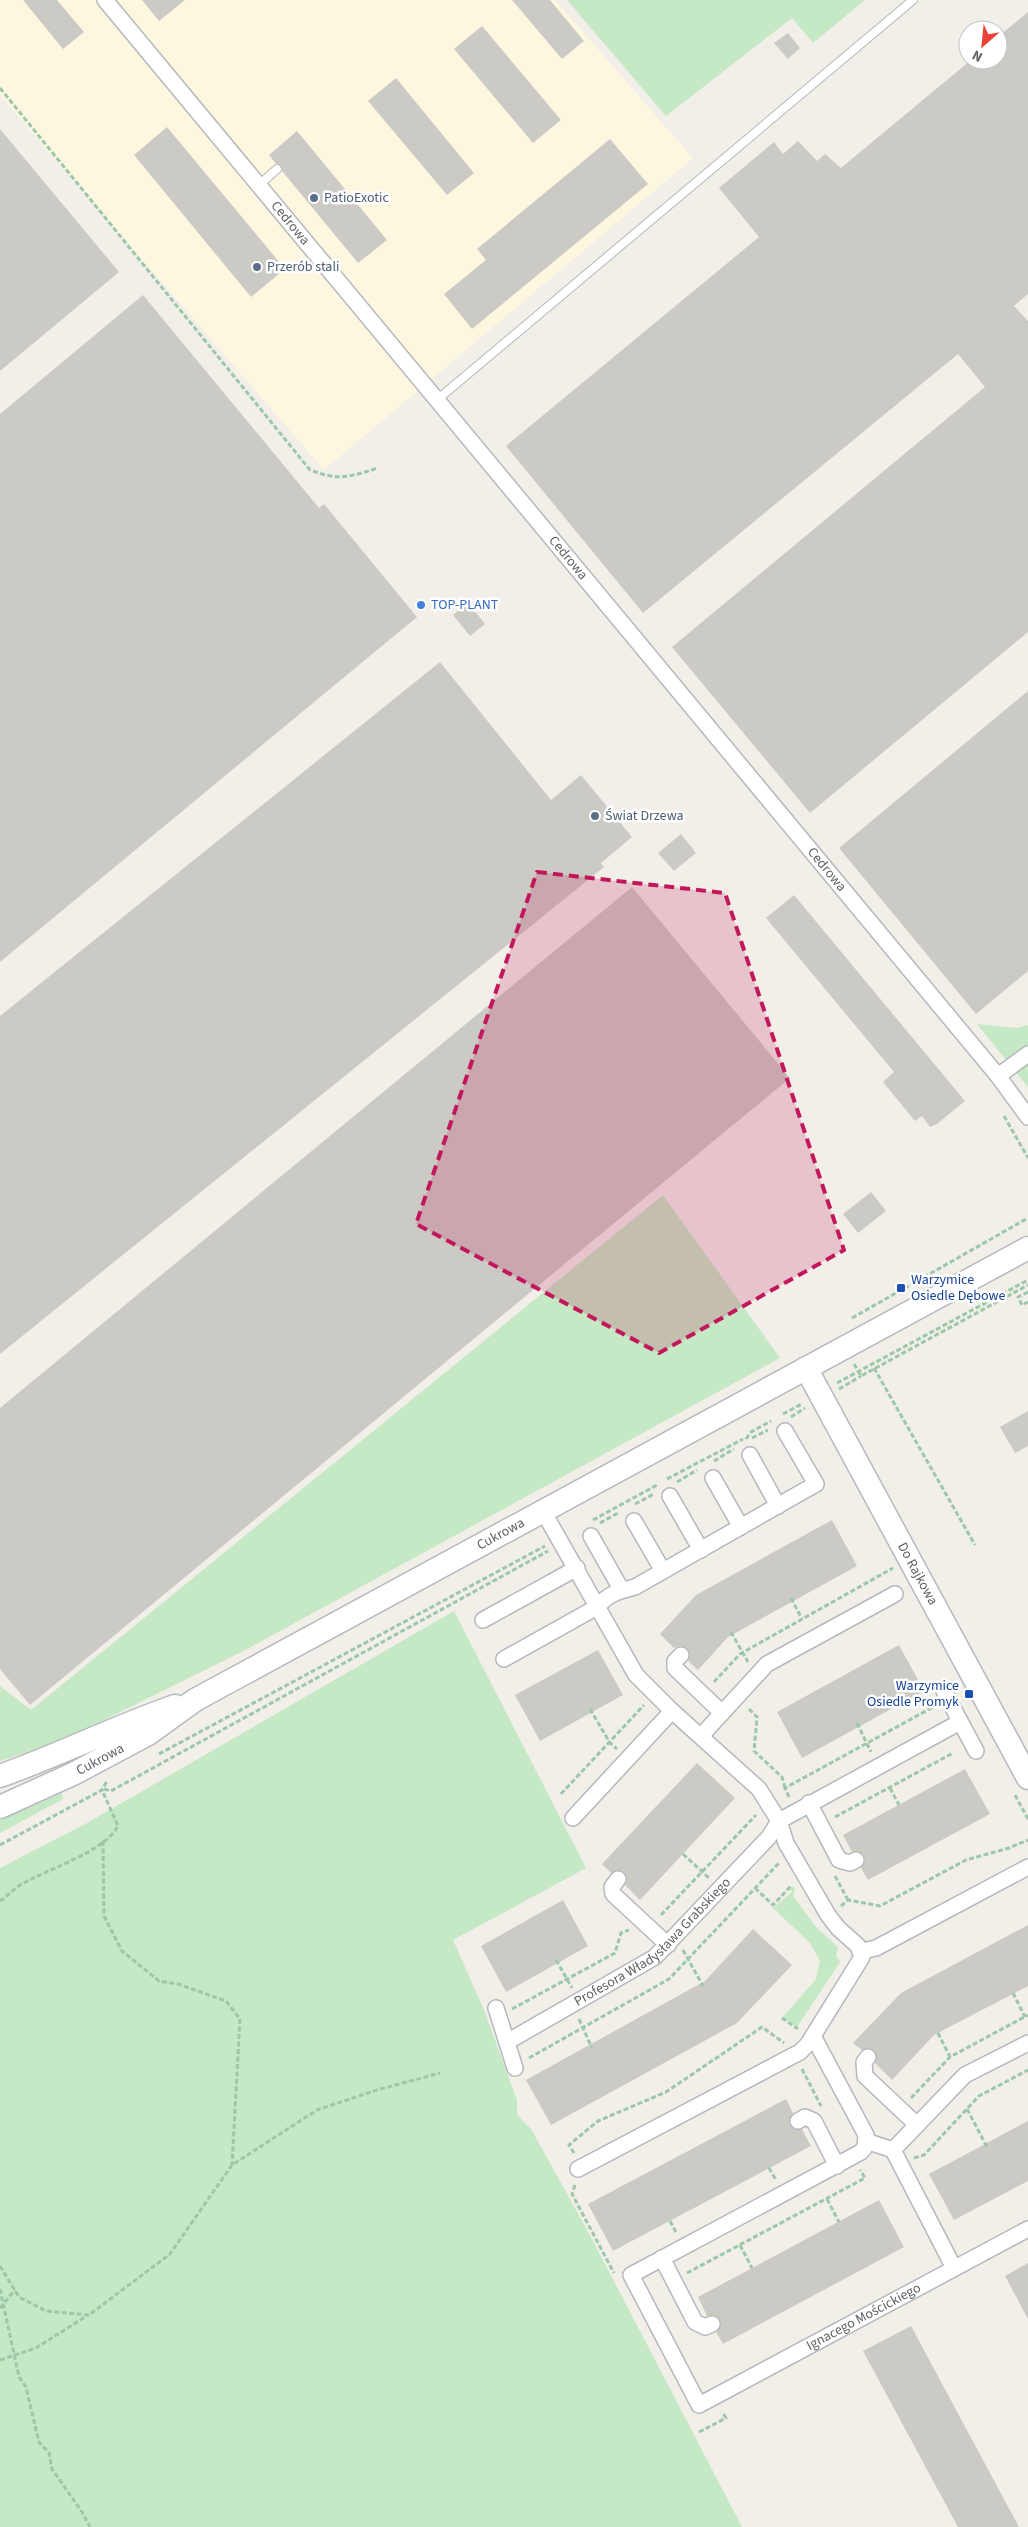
<svg xmlns="http://www.w3.org/2000/svg" width="1028" height="2527" font-family="'Source Sans 3',sans-serif">
  <style>
    .commercial { fill: #fef7e0 }
    .green { fill: #c5e8c5 }
    .building { fill: #cccac5 }
    .lines { fill: none; stroke-linecap: round; stroke-linejoin: round }
    .lane-casing { stroke: #b5b8bc; stroke-width: 10 }
    .street-casing { stroke: #b5b8bc; stroke-width: 18 }
    .secondary-casing { stroke: #b6babf; stroke-width: 25 }
    .path { stroke: #9cc7a9; stroke-width: 3; stroke-dasharray: 5 2.5; stroke-linecap: butt }
    .lane { stroke: #fff; stroke-width: 8 }
    .street { stroke: #fff; stroke-width: 15 }
    .secondary { stroke: #fff; stroke-width: 22 }
    .marked { fill: #c2185b; fill-opacity: 0.2; stroke: #c2185b; stroke-width: 4; stroke-dasharray: 10 6; stroke-linejoin: round }
    .service-dot { fill: #5c6f8a; stroke: #fff; stroke-width: 2 }
    .shop-dot { fill: #3f7fe0; stroke: #fff; stroke-width: 2 }
    .transit-dot { fill: #1a4fb4; stroke: #fff; stroke-width: 2 }
    .labels { text-anchor: middle; dominant-baseline: central; stroke-width: 5; stroke-linejoin: round; paint-order: stroke }
    .service-label { font-size: 14px; fill: #4e5e75; stroke: #fff; text-anchor: start }
    .street-label { font-size: 14px; fill: #5f6368; stroke: #fff }
    .shop-label { font-size: 14px; fill: #366cbe; stroke: #fff; text-anchor: start }
    .transit-label { font-size: 14px; fill: #164399; stroke: #fff; text-anchor: start }
  </style>
  <rect width="100%" height="100%" fill="#f1efe8"/>
  <!-- commercial -->
  <path class="commercial" d="M0 0H555L693 158 324 470 0 95Z"/>
  <!-- green -->
  <path class="green" d="M567 0H865L813 43 792 18 666 116Z
    M977 1024 1017 1028 1028 1025V1087Z
    M663 1195 780 1358 249 1648 60 1742 0 1761V1686L31 1710Z
    M454 1611 586 1868 453 1940 484 2010 517 2100V2115L531 2129 591 2237 742 2527H0V1868L87 1823Z
    M62 1793 63 1799 0 1833V1820Z
    M793 1886 795 1890 793 1896 816 1927 838 1947 836 1956 840 1962 797 2027 783 2017 816 1979 820 1961 810 1943 773 1908 792 1892 790 1890Z"/>
  <!-- building -->
  <path class="building" d="M23 0H57L84 32 63 49Z
    M142 0H185L159 21Z
    M512 0H550L584 41 562 59Z
    M1028 12V294L1014 306 1028 321V632L810 813 672 647 985 387 958 354 643 613 506 446 759 237 719 188 774 142 783 154 798 141 817 161 825 154 841 168 971 60H998V37Z
    M482 26 561 120 533 143 454 49Z
    M788 33 800 48 788 59 774 43Z
    M396 78 474 173 447 195 368 101Z
    M167 127 285 269 251 297 134 155Z
    M0 129 119 272 0 371Z
    M297 131 387 240 358 263 282 171 281 166 276 164 269 155Z
    M610 139 648 184 472 329 444 294 486 260 477 249Z
    M143 295 319 508 324 504 417 617 0 962V414Z
    M468 603 485 624 470 636 453 615Z
    M440 662 551 800 581 775 632 837 601 863 604 867 0 1354V1016Z
    M1028 691V971L976 1014 839 848Z
    M681 834 696 853 674 871 658 853Z
    M632 887 790 1078 30 1705 0 1669V1408Z
    M794 895 965 1101 937 1124 930 1127 922 1116 915 1121 883 1082 894 1072 766 918Z
    M871 1192 886 1211 858 1233 843 1214Z
    M1028 1411V1446L1015 1453 1000 1427Z
    M832 1520 857 1566 728 1637 698 1670 688 1661 690 1653 687 1648 679 1646 674 1648 660 1634 696 1595Z
    M899 1645 924 1691 802 1758 777 1712Z
    M598 1650 623 1695 540 1741 515 1695Z
    M697 1763 735 1798 640 1900 625 1885 627 1880 624 1872 619 1870 611 1873 602 1864Z
    M965 1769 990 1814 868 1880 861 1868 865 1861 864 1855 857 1851 852 1852 843 1835Z
    M563 1900 588 1946 506 1992 481 1946Z
    M1028 1925V1986L934 2035 892 2080 875 2063 877 2058 874 2050 869 2048 862 2050 853 2043 901 1993Z
    M753 1929 792 1965 737 2023 551 2125 526 2080 705 1981Z
    M786 2099 793 2113 790 2117V2125L794 2129H802L811 2146 613 2251 588 2204Z
    M1028 2121V2181L954 2220 929 2174Z
    M879 2200 904 2247 723 2344 716 2332 721 2326 720 2320 714 2315 707 2316 698 2297Z
    M1028 2263V2319L1005 2276Z
    M911 2326 1019 2527H958L863 2351Z"/>
  <g class="lines">
    <!-- lane casing -->
    <g class="lane-casing">
      <path id="lane" d="M258 186 277 169
        M438 399 913 0"/>
    </g>
    <!-- street casing -->
    <g class="street-casing">
      <g id="street">
        <path id="s1" d="M105 0 998 1076 1028 1117"/>
        <path d="M998 1076 1028 1054"/>
        <path d="M750 1455 778 1506"/>
        <path d="M713 1478 741 1527"/>
        <path d="M670 1496 701 1550"/>
        <path d="M543 1511 636 1675 672 1711 759 1789 779 1821 786 1843 828 1915 838 1928 858 1946 862 1957 808 2044 800 2052 578 2169"/>
        <path d="M634 1521 663 1571"/>
        <path d="M591 1536 621 1589"/>
        <path d="M483 1620 577 1568"/>
        <path d="M681 1655 675 1661V1668L722 1713"/>
        <path d="M504 1659 597 1607C608 1594 619 1591 635 1587L816 1484 785 1431"/>
        <path d="M944 1691 976 1751"/>
        <path d="M701 1736 767 1664 895 1594"/>
        <path d="M809 1803 839 1860 850 1863 856 1860"/>
        <path d="M573 1818 672 1711"/>
        <path d="M618 1879 612 1887 613 1894 668 1945"/>
        <path d="M862 1951 876 1948 1028 1867"/>
        <path d="M496 2008 515 2068"/>
        <path id="s2" d="M813 2036 866 2135 865 2147 861 2152 631 2275 699 2405 1028 2229"/>
        <path id="s3" d="M507 2042 655 1957 769 1837 779 1821 960 1722"/>
        <path d="M868 2057 864 2062 865 2076 917 2125"/>
        <path d="M798 2121 805 2117 814 2121 837 2166"/>
        <path d="M866 2141 893 2150 954 2268"/>
        <path d="M893 2150 965 2075 1028 2043"/>
        <path d="M662 2258 695 2322 705 2327 712 2324"/>
      </g>
    </g>
    <!-- secondary casing -->
    <g class="secondary-casing">
      <g id="secondary">
        <path id="s4" d="M806 1368 1028 1778"/>
        <path d="M0 1776C59 1755 115 1727 175 1706"/>
        <path id="s5" d="M0 1807 75 1773 148 1734 195 1700 1028 1248"/>
      </g>
    </g>
    <!-- path -->
    <path class="path" d="M0 88 310 470C339 481 349 477 378 468
      M1004 1116 1028 1158
      M1028 1292 1018 1297 1022 1305 1028 1302
      M852 1318 1028 1218
      M854 1364 861 1376 1028 1285
      M874 1368 975 1545
      M837 1383 1028 1280
      M839 1389 861 1376
      M783 1414 802 1404
      M791 1417 805 1408
      M752 1438 768 1430
      M746 1439 751 1432 771 1421
      M714 1461 734 1449
      M667 1479 743 1439
      M677 1482 697 1470
      M635 1504 654 1494
      M593 1520 657 1485
      M600 1523 618 1513
      M791 1598 802 1619
      M731 1632 748 1662
      M714 1682 740 1654 893 1568
      M590 1709 610 1743 617 1749
      M749 1709 757 1717 754 1751 782 1777 785 1788
      M857 1723 871 1752
      M159 1754 545 1546
      M890 1788 899 1805
      M104 1789 111 1791 548 1551
      M561 1794 644 1705
      M1015 1795 1028 1819
      M789 1797 785 1788 935 1706
      M835 1817 953 1753
      M103 1841 104 1916 122 1951 159 1981 178 1984 226 2001 240 2019 232 2165
      M0 1845 102 1790 107 1781
      M683 1854 709 1878
      M835 1876 848 1900
      M755 1888 773 1905 792 1885
      M0 1901C8 1896 14 1888 22 1884 46 1870 106 1851 118 1826L102 1790
      M841 1906 848 1900 880 1906 966 1860 1009 1848 1028 1840
      M661 1915 756 1815
      M683 1950 703 1986
      M556 1960 572 1988
      M1013 1993 1025 2017
      M512 2009 615 1953 621 1933 629 1930
      M782 2018 798 2029
      M579 2019 592 2048
      M938 2033 950 2057
      M529 2058 669 1979 779 1863
      M802 2069 821 2106
      M911 2098 950 2057 1028 2015
      M967 2109 987 2147
      M574 2153 569 2145 598 2121 666 2092 762 2027 784 2043
      M914 2158 924 2155 979 2096 1028 2070
      M769 2168 776 2180
      M575 2185 572 2194 614 2273
      M827 2199 839 2222
      M670 2221 677 2234
      M740 2245 752 2268
      M0 2266 19 2297 46 2311 89 2315 170 2254 232 2165 317 2110 377 2090 440 2073
      M687 2273 865 2178 860 2170
      M0 2289 19 2377 26 2387 39 2442 49 2453 52 2469 82 2512 90 2527
      M0 2308 15 2290
      M0 2360 36 2348 88 2315
      M699 2432 726 2418 722 2412"/>
    <!-- lane -->
    <use href="#lane" class="lane"/>
    <!-- street -->
    <use href="#street" class="street"/>
    <!-- secondary -->
    <use href="#secondary" class="secondary"/>
  </g>
  <!-- marked area -->
  <path class="marked" d="M537 872 725 893 844 1250 659 1353 416 1224Z"/>
  <!-- markers -->
  <g class="service-dot">
    <circle cx="314" cy="198" r="5"/>
    <circle cx="257" cy="267" r="5"/>
    <circle cx="595" cy="816" r="5"/>
  </g>
  <circle class="shop-dot" cx="421" cy="605" r="5"/>
  <g class="transit-dot">
    <rect x="896" y="1283" width="10" height="10" rx="2.5"/>
    <rect x="964" y="1689" width="10" height="10" rx="2.5"/>
  </g>
  <g class="labels">
    <!-- service labels -->
    <g class="service-label">
      <text x="324" y="198">PatioExotic</text>
      <text x="267" y="267">Przerób stali</text>
      <text x="605" y="816">Świat Drzewa</text>
    </g>
    <!-- street labels -->
    <g class="street-label">
      <text stroke="none"><textPath href="#s1" startOffset="290">Cedrowa</textPath></text>
      <text stroke="none"><textPath href="#s1" startOffset="725">Cedrowa</textPath></text>
      <text stroke="none"><textPath href="#s1" startOffset="1130">Cedrowa</textPath></text>
      <text stroke="none"><textPath href="#s5" startOffset="571">Cukrowa</textPath></text>
      <text stroke="none"><textPath href="#s4" startOffset="234">Do Rajkowa</textPath></text>
      <text stroke="none"><textPath href="#s5" startOffset="111">Cukrowa</textPath></text>
      <text stroke="none"><textPath href="#s3" startOffset="178">Profesora Władysława Grabskiego</textPath></text>
      <text stroke="none"><textPath href="#s2" startOffset="725">Ignacego Mościckiego</textPath></text>
    </g>
    <!-- shop labels -->
    <g class="shop-label">
      <text x="431" y="605">TOP-PLANT</text>
    </g>
    <!-- transit labels -->
    <g class="transit-label">
      <text x="911" y="1280">Warzymice<tspan x="911" dy="16">Osiedle Dębowe</tspan></text>
      <text x="959" y="1686" text-anchor="end">Warzymice<tspan x="959" dy="16">Osiedle Promyk</tspan></text>
    </g>
  </g>
  <!-- north arrow -->
  <g transform="translate(983 45) rotate(207)"><circle r="24" fill="#ffffff" stroke="#bfc1c3"/>
  <path d="M0-4L9 19L0 12L-9 19Z" fill="#ea4335"/>
  <text y="-8" font-size="14" font-weight="bold" text-anchor="middle" fill="#5f6368">N</text>
  </g>
</svg>
